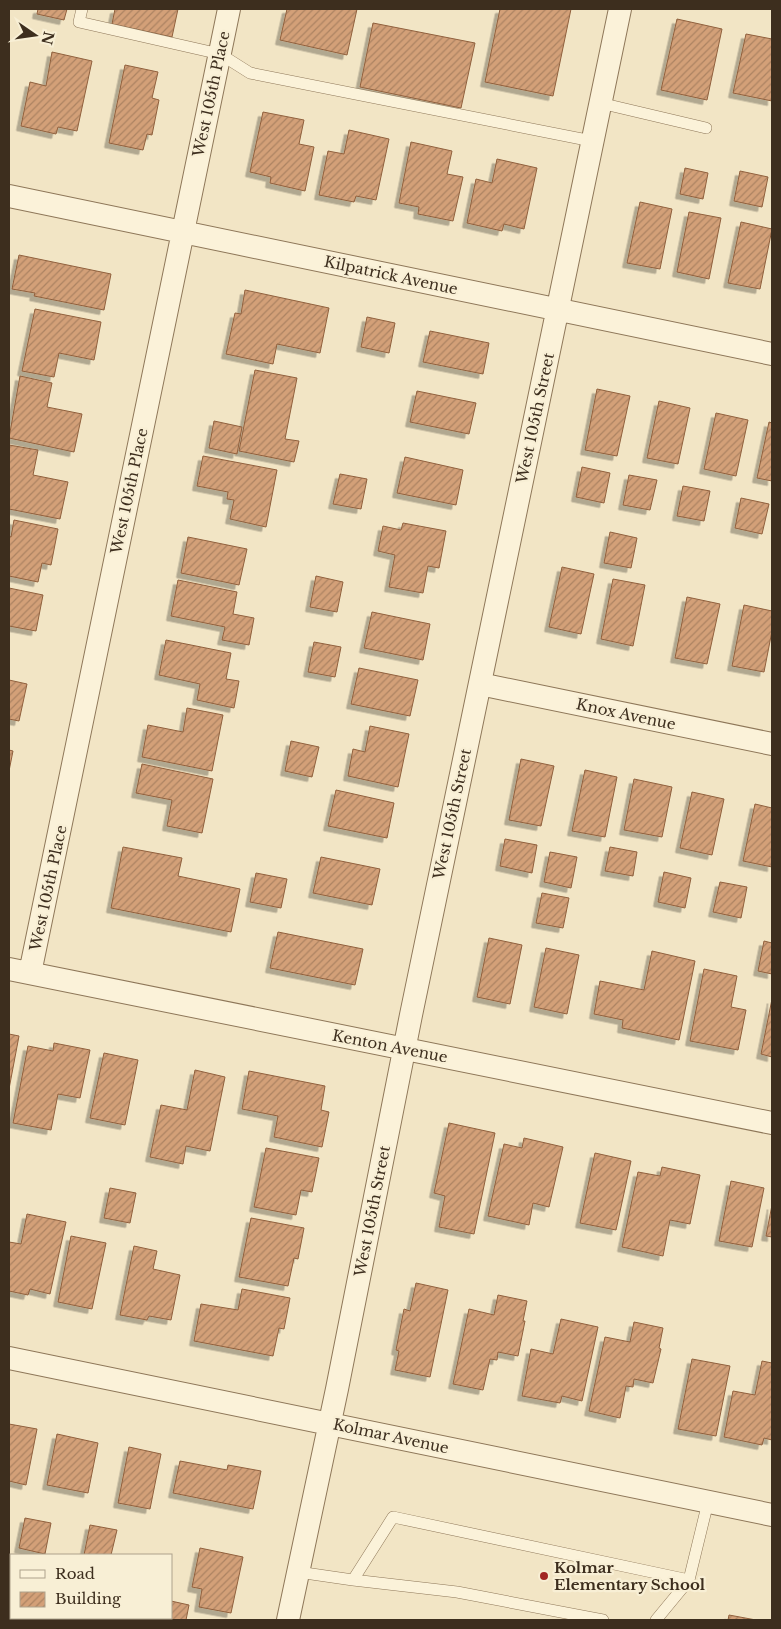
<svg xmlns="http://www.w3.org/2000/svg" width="781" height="1629" font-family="'Libre Baskerville',serif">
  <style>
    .building { fill: url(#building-hatch); stroke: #90603d; filter: url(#shadow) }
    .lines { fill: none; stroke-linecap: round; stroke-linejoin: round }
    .service-casing { stroke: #8e7759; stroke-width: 12 }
    .minor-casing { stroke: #8e7759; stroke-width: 24 }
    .service { stroke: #fbf2d9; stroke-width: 11 }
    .minor { stroke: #fbf2d9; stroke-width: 22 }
    .poi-dot { fill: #a22724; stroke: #f8efd5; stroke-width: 2 }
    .labels { text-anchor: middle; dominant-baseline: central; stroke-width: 4.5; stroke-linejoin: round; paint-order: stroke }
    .street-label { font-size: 15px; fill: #3d2e1e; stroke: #f8efd5 }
    .poi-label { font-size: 15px; font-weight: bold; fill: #3d2e1e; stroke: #f8efd5; text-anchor: start }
  </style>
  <defs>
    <pattern id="building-hatch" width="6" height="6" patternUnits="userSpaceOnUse" patternTransform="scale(1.25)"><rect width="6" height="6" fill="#d3a078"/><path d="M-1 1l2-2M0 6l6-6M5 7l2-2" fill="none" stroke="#ac8362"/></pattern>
    <filter id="shadow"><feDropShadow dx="-4.5" dy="4.5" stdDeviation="0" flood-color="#0004"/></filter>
  </defs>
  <rect width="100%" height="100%" fill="#f2e5c5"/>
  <!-- building -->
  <path class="building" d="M38 9H67L64 20 37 14Z
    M115 9H178L172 37 112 24Z
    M287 9H357L347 55 280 40Z
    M500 9H571L553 96 485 82Z
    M677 19 722 29 707 100 661 90Z
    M373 23 475 43 461 108 360 87Z
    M746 34 772 39V101L733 93Z
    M52 52 92 61 77 131 58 127 56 134 21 126 30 82 46 86Z
    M125 65 158 72 152 98 159 100 152 135 147 134 143 150 109 143Z
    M263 112 304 120 299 144 314 147 305 191 270 183 271 177 250 172Z
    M349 130 389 139 376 200 356 196 354 202 319 195 328 151 344 154Z
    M411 142 452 151 447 174 463 177 453 221 418 214 419 207 399 203Z
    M497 159 537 168 524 229 504 224 502 231 467 223 476 179 492 183Z
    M685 168 708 173 703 199 680 194Z
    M740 171 768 177 762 207 734 201Z
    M640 202 672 209 660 269 627 263Z
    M689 212 721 218 709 279 677 272Z
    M741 222 772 229 760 289 728 283Z
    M19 255 111 274 104 310 34 296 35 293 12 289Z
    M245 290 329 308 320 353 277 344 273 364 226 354 235 313 241 314Z
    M35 309 101 322 94 360 59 353 54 377 22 371Z
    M367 317 395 323 389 353 361 347Z
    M430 331 489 343 483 374 423 362Z
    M255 370 297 378 285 439 299 441 294 462 239 451Z
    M20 376 52 383 47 407 82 414 74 452 9 438Z
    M597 389 630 396 617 456 585 450Z
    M417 391 476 403 469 434 410 422Z
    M659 401 690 408 678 464 647 458Z
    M716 413 748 420 736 476 704 469Z
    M214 421 242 427 237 454 209 448Z
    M769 422 772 423V481L757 478Z
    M9 445 38 450 33 475 68 482 60 519 9 509Z
    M203 456 277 470 266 527 230 519 234 500 227 499 228 492 197 486Z
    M405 457 463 470 456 505 397 493Z
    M582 467 610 473 604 503 576 497Z
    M340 474 367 479 361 509 333 504Z
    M629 475 657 480 650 510 623 505Z
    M683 486 710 491 704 521 677 516Z
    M741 498 769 504 762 534 735 528Z
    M14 520 58 529 51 565 42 563 38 582 9 576V536L11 537Z
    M403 523 446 531 439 568 428 566 423 593 389 587 395 555 378 551 383 526 401 530Z
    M610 532 637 538 631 568 604 563Z
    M188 537 247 549 239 585 181 573Z
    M562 567 594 574 581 634 549 627Z
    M316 576 343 582 337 612 310 607Z
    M613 579 645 585 633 646 601 639Z
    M178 580 237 592 233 614 254 618 249 645 222 640 225 627 171 616Z
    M9 588 43 595 36 631 9 626Z
    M687 597 720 604 707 664 675 658Z
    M744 605 772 611V631L764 672 732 666Z
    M372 612 430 624 423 660 364 648Z
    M166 640 231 653 226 679 239 681 234 708 197 700 200 684 159 675Z
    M314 642 341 647 335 677 308 672Z
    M359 668 418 680 410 716 351 704Z
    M9 680 27 684 19 721 9 719Z
    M187 708 223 715 212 771 142 757 148 725 183 732Z
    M370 726 409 734 398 787 348 776 353 749 365 752Z
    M291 741 319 747 312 777 285 771Z
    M9 750 13 751 9 771Z
    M521 759 554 766 541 826 509 820Z
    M142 764 213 779 202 833 167 826 172 800 136 793Z
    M585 770 617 777 605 837 572 831Z
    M634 779 672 787 662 837 624 830Z
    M336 790 394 803 387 838 328 826Z
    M692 792 724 799 712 855 680 848Z
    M755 804 772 808V867L743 861Z
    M505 839 537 845 532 873 500 866Z
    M123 847 182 858 178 876 240 889 231 932 111 908Z
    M610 847 637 852 633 876 605 871Z
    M550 852 577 857 571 888 544 882Z
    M321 857 380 869 372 905 313 893Z
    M664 872 691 878 685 908 658 902Z
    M256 873 287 879 281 908 250 902Z
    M720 882 747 887 741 918 713 912Z
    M542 893 569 898 563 928 536 923Z
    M278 932 363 949 355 985 270 968Z
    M489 938 522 945 510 1004 477 997Z
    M764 941 772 943V974L758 971Z
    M546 948 579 955 567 1014 534 1007Z
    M652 951 695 961 679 1040 622 1028 623 1020 594 1014 600 981 644 990Z
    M704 969 737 976 731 1007 746 1010 738 1050 690 1041Z
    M772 999V1057L761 1054Z
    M9 1034 19 1036 9 1089Z
    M54 1043 90 1050 80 1098 58 1094 51 1130 13 1123 28 1046 53 1051Z
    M104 1053 138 1060 125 1125 90 1118Z
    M195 1070 225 1077 210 1151 186 1146 183 1164 150 1157 161 1105 187 1110Z
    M249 1071 325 1086 321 1110 329 1112 322 1147 274 1137 278 1116 242 1109Z
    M449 1123 495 1133 474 1234 439 1227 445 1196 434 1193Z
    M524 1138 563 1147 549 1207 533 1203 529 1225 488 1216 504 1144 522 1148Z
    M266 1148 319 1158 312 1192 301 1190 296 1215 254 1207Z
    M595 1153 631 1161 616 1230 580 1223Z
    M662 1167 700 1175 690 1224 670 1220 663 1256 622 1247 638 1172 660 1176Z
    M731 1181 764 1188 752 1247 719 1241Z
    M110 1188 136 1193 130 1223 104 1218Z
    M772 1205V1237L766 1236Z
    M27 1214 66 1222 50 1294 30 1289 28 1295 9 1291V1242L21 1244Z
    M251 1218 304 1228 298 1259 294 1258 288 1286 239 1277Z
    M71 1236 106 1243 92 1309 58 1302Z
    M134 1246 157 1251 153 1269 180 1275 171 1320 149 1316 147 1320 120 1315Z
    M416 1283 448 1290 430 1377 395 1370 399 1351 396 1350 404 1309 410 1311Z
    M242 1289 290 1298 284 1329 279 1328 273 1356 194 1341 201 1304 238 1310Z
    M498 1295 527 1301 523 1321H525L518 1356 498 1352 497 1360 490 1359 483 1390 453 1384 469 1309 494 1315Z
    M561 1319 598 1327 582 1401 562 1396 560 1403 522 1396 531 1349 553 1354Z
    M634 1322 663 1328 659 1348 661 1349 653 1383 634 1379 633 1387 626 1386 620 1418 589 1411 605 1337 630 1342Z
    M692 1359 730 1366 716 1436 678 1429Z
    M762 1361 772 1363V1440L764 1438 762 1445 724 1437 733 1391 755 1395Z
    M9 1424 37 1429 26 1485 9 1481Z
    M57 1434 98 1443 88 1493 47 1485Z
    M129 1447 161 1454 150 1509 118 1503Z
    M180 1461 227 1470 228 1465 261 1471 253 1509 173 1493Z
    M25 1518 51 1523 45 1554 19 1548Z
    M90 1525 117 1530 111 1555H84Z
    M200 1548 243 1557 231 1613 199 1607 202 1589 192 1587Z
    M171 1601 189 1605 186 1620H159L160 1618H171Z
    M729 1615 756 1620H728Z"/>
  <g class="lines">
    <!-- service casing -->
    <g class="service-casing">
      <path id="service" d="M82 9 79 22 220 54 250 73 592 141
        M600 103 706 128
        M298 1572 353 1580 457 1592 603 1620
        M353 1580 393 1517 689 1580
        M656 1620 689 1580 708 1502"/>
    </g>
    <!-- minor casing -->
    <g class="minor-casing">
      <path id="minor" d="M9 196 772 354
        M480 684 772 744
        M9 969 772 1123
        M30 973 229 9
        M9 1358 772 1515
        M288 1620 337 1389 411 1015 620 9"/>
    </g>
    <!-- service -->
    <use href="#service" class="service"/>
    <!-- minor -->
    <use href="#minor" class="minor"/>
  </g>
  <!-- markers -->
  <circle class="poi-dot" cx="544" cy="1576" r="5"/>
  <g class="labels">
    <!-- street labels -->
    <g class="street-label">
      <text transform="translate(211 94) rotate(-78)">West 105th Place</text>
      <text transform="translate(391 275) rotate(12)">Kilpatrick Avenue</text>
      <text transform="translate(535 418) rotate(-78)">West 105th Street</text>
      <text transform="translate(129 491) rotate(-78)">West 105th Place</text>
      <text transform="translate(626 714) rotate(12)">Knox Avenue</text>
      <text transform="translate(452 814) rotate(-78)">West 105th Street</text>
      <text transform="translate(48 888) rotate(-78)">West 105th Place</text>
      <text transform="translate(390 1046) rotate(11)">Kenton Avenue</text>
      <text transform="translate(372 1211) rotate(-79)">West 105th Street</text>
      <text transform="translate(391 1436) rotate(12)">Kolmar Avenue</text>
    </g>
    <!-- poi labels -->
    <g class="poi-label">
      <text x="554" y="1567">Kolmar<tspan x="554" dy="17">Elementary School</tspan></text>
    </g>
  </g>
  <!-- border -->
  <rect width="781" height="1629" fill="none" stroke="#3d2e1e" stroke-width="20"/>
  <!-- legend -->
  <rect x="10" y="1554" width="162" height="65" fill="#f8efd5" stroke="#ada28c"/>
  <rect x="20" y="1570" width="25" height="8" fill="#fbf2d9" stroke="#ada28c"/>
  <text x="55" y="1579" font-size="15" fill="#3d2e1e">Road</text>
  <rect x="20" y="1592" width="25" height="15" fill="url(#building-hatch)" stroke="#ada28c"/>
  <text x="55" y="1604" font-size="15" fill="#3d2e1e">Building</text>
  <!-- north arrow -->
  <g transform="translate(35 35) rotate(103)" stroke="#f8efd5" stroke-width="4" paint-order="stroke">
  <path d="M0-4L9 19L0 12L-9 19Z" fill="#3d2e1e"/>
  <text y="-8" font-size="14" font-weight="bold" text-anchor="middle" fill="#3d2e1e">N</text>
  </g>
</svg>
